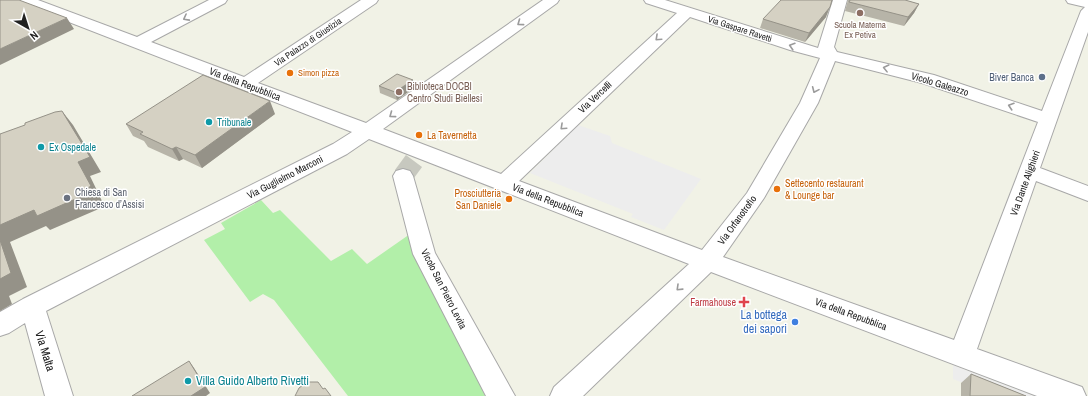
<svg xmlns="http://www.w3.org/2000/svg" width="1088" height="396" font-family="'Archivo Narrow',sans-serif">
  <style>
    .grass { fill: #b2efa9 }
    .parking { fill: #ededed }
    .lines { fill: none; stroke-linecap: round; stroke-linejoin: round }
    .minor-tunnel { stroke: #c7c8bf; stroke-width: 20; stroke-dasharray: 20 10; stroke-linecap: butt }
    .minor-casing { stroke: #a8a8a8; stroke-width: 2 }
    .minor { fill: #fff; fill-rule: evenodd }
    .wall { fill: #b7b4a8 }
    .shaded-wall { fill: #959288 }
    .building { fill: #d5d1c3; stroke: #959288 }
    .oneway { stroke: #9b9b9b }
    .education-dot { fill: #8d6e63; stroke: #fff; stroke-width: 1.5 }
    .food-dot { fill: #e8710a; stroke: #fff; stroke-width: 1.5 }
    .service-dot { fill: #5c6f8a; stroke: #fff; stroke-width: 1.5 }
    .culture-dot { fill: #0f9aa8; stroke: #fff; stroke-width: 1.5 }
    .worship-dot { fill: #6b7280; stroke: #fff; stroke-width: 1.5 }
    .health-dot { fill: #e0444e; stroke: #fff; stroke-width: 1.5 }
    .shop-dot { fill: #3f7fe0; stroke: #fff; stroke-width: 1.5 }
    .labels { text-anchor: middle; dominant-baseline: central; stroke-width: 3; stroke-linejoin: round; paint-order: stroke }
    .far-education-label { font-size: 9px; fill: #785e54; stroke: #fff }
    .far-street-label { font-size: 9px; fill: #212121; stroke: #fff }
    .far-food-label { font-size: 9px; fill: #c56008; stroke: #fff; text-anchor: start }
    .service-label { font-size: 10px; fill: #4e5e75; stroke: #fff; text-anchor: end }
    .street-label { font-size: 10px; fill: #212121; stroke: #fff }
    .education-label { font-size: 10px; fill: #785e54; stroke: #fff; text-anchor: start }
    .culture-label { font-size: 10px; fill: #0d838f; stroke: #fff; text-anchor: start }
    .food-label { font-size: 10px; fill: #c56008; stroke: #fff; text-anchor: start }
    .worship-label { font-size: 10px; fill: #5b616d; stroke: #fff; text-anchor: start }
    .health-label { font-size: 10px; fill: #be3a42; stroke: #fff; text-anchor: end }
    .near-shop-label { font-size: 12px; fill: #366cbe; stroke: #fff; text-anchor: end }
    .near-street-label { font-size: 12px; fill: #212121; stroke: #fff }
    .near-culture-label { font-size: 12px; fill: #0d838f; stroke: #fff; text-anchor: start }
  </style>
  <rect width="100%" height="100%" fill="#f1f2e6"/>
  <!-- grass -->
  <path class="grass" d="M261 200 273 213 280 210 331 261 352 249 367 264 410 234 485 396H348L274 300 263 294 250 302 204 240 225 229 221 223Z"/>
  <!-- parking -->
  <path class="parking" d="M578 125 610 136 612 143 701 179 664 230 631 217 633 214 530 173Z
    M953 365 1034 396H996L953 379Z"/>
  <g class="lines">
    <!-- minor-tunnel -->
    <path class="minor-tunnel" d="M403 176 414 161"/>
    <!-- minor casing -->
    <g class="minor-casing">
      <path id="minor" d="M18 0H38L137 37 209 0H227L225 3 151 42 244 77 361 0H378L376 3 258 83 366 123 543 0H559L557 3 383 129 501 174 677 13 646 3 644 0H665L818 48 833 0H847L834 47 837 52 934 75 1042 111 1081 11 1085 7 1068 3 1066 0H1088V32L1040 168 1088 186V201L1036 181 977 349 1082 387 1086 396H1037L711 272 583 396H550L554 387 689 264 369 139 347 154 46 311 73 396H45L25 323 9 333 0 336V312L23 299 333 144 352 132 20 3ZM690 17 790 50 820 58 800 103 747 193 702 250 519 181ZM835 61 922 83 1038 122 954 340 723 257 764 198 818 103Z
        M403 169 410 171 413 176 435 253 515 396H486L413 254 393 176 396 171Z"/>
    </g>
    <!-- minor -->
    <use href="#minor" class="minor"/>
  </g>
  <!-- wall -->
  <path class="wall" d="M848 0H905L919 4 914 13 904 26 845 11Z
    M826 17 805 42 760 28 763 19Z
    M379 86 415 87 397 100 380 93Z
    M275 114 202 168 183 159 179 161 148 147 144 141 133 136 126 124Z
    M971 374 1026 396H961V383Z"/>
  <!-- shaded-wall -->
  <path class="shaded-wall" d="M919 4 914 13 904 26 908 17Z
    M830 7 826 17 805 42 809 33Z
    M67 18 74 29 0 65V49Z
    M413 80 415 87 397 100 395 92Z
    M270 101 275 114 202 168 195 155Z
    M62 111 73 125 101 172 90 176 102 201 99 202 101 208 50 230 46 226 10 242 27 287 9 296 12 304 0 311V225L78 162Z
    M176 147 183 159 179 161 172 149Z
    M189 361 194 368 210 393 206 396H191Z"/>
  <!-- building -->
  <path class="building" d="M0 0H19L67 18 0 49Z
    M781 0H832L830 7 809 33 763 19Z
    M850 0H905L919 4 908 17 849 2Z
    M397 74 413 80 395 92 379 86Z
    M203 75 270 101 195 155 176 147 172 149 140 134 143 132 126 124Z
    M62 111 90 157 78 162 91 186 88 188 89 193 37 216 34 210 0 225V134L25 125V123L55 112Z
    M0 240 11 273 0 279Z
    M189 361 205 387 191 396H132Z
    M971 374 1026 396H970Z
    M307 382H318L323 389 325 388 331 396H295L299 388Z"/>
  <!-- one-way arrows -->
  <defs><path id="oneway-chevron" d="M-2-3.5L2.5 0L-2 3.5" fill="none" stroke-width="1.6" stroke-linecap="round" stroke-linejoin="round"/></defs>
  <g class="oneway">
    <use href="#oneway-chevron" transform="translate(186 18) rotate(152)"/>
    <use href="#oneway-chevron" transform="translate(520 23) rotate(144)"/>
    <use href="#oneway-chevron" transform="translate(658 38) rotate(137)"/>
    <use href="#oneway-chevron" transform="translate(792 46) rotate(-163)"/>
    <use href="#oneway-chevron" transform="translate(886 68) rotate(-166)"/>
    <use href="#oneway-chevron" transform="translate(815 90) rotate(114)"/>
    <use href="#oneway-chevron" transform="translate(1011 106) rotate(-162)"/>
    <use href="#oneway-chevron" transform="translate(392 115) rotate(144)"/>
    <use href="#oneway-chevron" transform="translate(563 127) rotate(137)"/>
    <use href="#oneway-chevron" transform="translate(679 288) rotate(136)"/>
  </g>
  <!-- markers -->
  <g class="education-dot">
    <circle cx="860" cy="13" r="4"/>
    <circle cx="399" cy="92" r="4"/>
  </g>
  <g class="food-dot">
    <circle cx="290" cy="73" r="4"/>
    <circle cx="419" cy="135" r="4"/>
    <circle cx="777" cy="189" r="4"/>
    <circle cx="509" cy="199" r="4"/>
  </g>
  <circle class="service-dot" cx="1042" cy="77" r="4"/>
  <g class="culture-dot">
    <circle cx="209" cy="122" r="4"/>
    <circle cx="41" cy="147" r="4"/>
    <circle cx="188" cy="381" r="4"/>
  </g>
  <circle class="worship-dot" cx="67" cy="198" r="4"/>
  <path class="health-dot" d="M742 296h4v4h4v4h-4v4h-4v-4h-4v-4h4z"/>
  <circle class="shop-dot" cx="795" cy="322" r="4"/>
  <g class="labels">
    <!-- far-education labels -->
    <g class="far-education-label">
      <text x="860" y="25">Scuola Materna<tspan x="860" dy="10">Ex Petiva</tspan></text>
    </g>
    <!-- far-street labels -->
    <g class="far-street-label">
      <text transform="translate(740 29) rotate(18)">Via Gaspare Ravetti</text>
      <text transform="translate(308 42) rotate(-34)">Via Palazzo di Giustizia</text>
    </g>
    <!-- far-food labels -->
    <g class="far-food-label">
      <text x="298" y="73">Simon pizza</text>
    </g>
    <!-- service labels -->
    <g class="service-label">
      <text x="1034" y="77">Biver Banca</text>
    </g>
    <!-- street labels -->
    <g class="street-label">
      <text transform="translate(245 84) rotate(21)">Via della Repubblica</text>
      <text transform="translate(940 84) rotate(17)">Vicolo Galeazzo</text>
      <text transform="translate(595 97) rotate(-43)">Via Vercelli</text>
      <text transform="translate(285 177) rotate(-27)">Via Guglielmo Marconi</text>
      <text transform="translate(1025 183) rotate(-70)">Via Dante Alighieri</text>
      <text transform="translate(548 200) rotate(21)">Via della Repubblica</text>
      <text transform="translate(737 220) rotate(-54)">Via Orfanotrofio</text>
      <text transform="translate(444 289) rotate(63)">Vicolo San Pietro Levita</text>
      <text transform="translate(851 314) rotate(20)">Via della Repubblica</text>
    </g>
    <!-- education labels -->
    <g class="education-label">
      <text x="407" y="86">Biblioteca DOCBI<tspan x="407" dy="12">Centro Studi Biellesi</tspan></text>
    </g>
    <!-- culture labels -->
    <g class="culture-label">
      <text x="217" y="122">Tribunale</text>
      <text x="49" y="147">Ex Ospedale</text>
    </g>
    <!-- food labels -->
    <g class="food-label">
      <text x="427" y="135">La Tavernetta</text>
      <text x="785" y="183">Settecento restaurant<tspan x="785" dy="12">&amp; Lounge bar</tspan></text>
      <text x="501" y="193" text-anchor="end">Prosciutteria<tspan x="501" dy="12">San Daniele</tspan></text>
    </g>
    <!-- worship labels -->
    <g class="worship-label">
      <text x="75" y="192">Chiesa di San<tspan x="75" dy="12">Francesco d’Assisi</tspan></text>
    </g>
    <!-- health labels -->
    <g class="health-label">
      <text x="736" y="302">Farmahouse</text>
    </g>
    <!-- near-shop labels -->
    <g class="near-shop-label">
      <text x="787" y="315">La bottega<tspan x="787" dy="14">dei sapori</tspan></text>
    </g>
    <!-- near-street labels -->
    <g class="near-street-label">
      <text transform="translate(45 351) rotate(73)">Via Malta</text>
    </g>
    <!-- near-culture labels -->
    <g class="near-culture-label">
      <text x="196" y="381">Villa Guido Alberto Rivetti</text>
    </g>
  </g>
  <!-- north arrow -->
  <g transform="translate(28 28) rotate(141)" stroke="#ffffff" stroke-width="3" paint-order="stroke">
  <path d="M0-3L7 15L0 10L-7 15Z" fill="#212121"/>
  <text y="-6" font-size="11" font-weight="bold" text-anchor="middle" fill="#212121">N</text>
  </g>
</svg>
